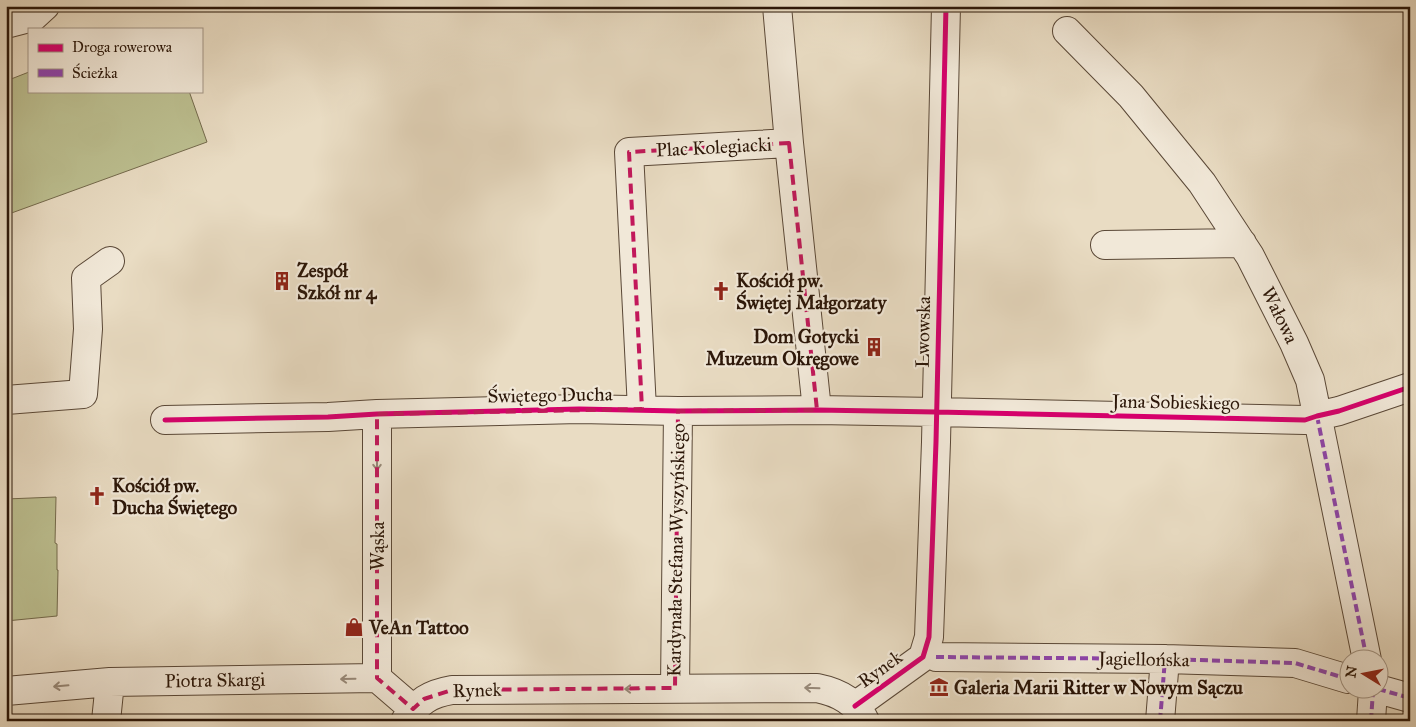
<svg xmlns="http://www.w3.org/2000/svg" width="1416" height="727" font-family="'IM FELL Great Primer',serif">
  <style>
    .green { fill: #bcbf90; stroke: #746a4c }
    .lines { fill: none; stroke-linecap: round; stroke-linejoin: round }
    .minor-casing { stroke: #5a4837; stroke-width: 30 }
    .minor { stroke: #f1e8d8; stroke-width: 28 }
    .quiet { stroke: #8e44ad; stroke-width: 4; stroke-dasharray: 8 4; stroke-linecap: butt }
    .cycleway-casing { stroke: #f1e8d8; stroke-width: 8 }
    .cycleway { stroke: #d6006c; stroke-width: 5 }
    .oneway { stroke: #988a7a }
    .marked { fill: none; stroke: #c2185b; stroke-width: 4; stroke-dasharray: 10 6; stroke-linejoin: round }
    .labels { text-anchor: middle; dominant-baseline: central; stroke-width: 4.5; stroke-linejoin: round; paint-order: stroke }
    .street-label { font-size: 19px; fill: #2b1608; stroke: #f1e8d8 }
    .poi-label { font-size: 19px; font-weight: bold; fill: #2b1608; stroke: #f1e8d8; text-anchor: start }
  </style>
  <rect width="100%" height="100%" fill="#e9dcc3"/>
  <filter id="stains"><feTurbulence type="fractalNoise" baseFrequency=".004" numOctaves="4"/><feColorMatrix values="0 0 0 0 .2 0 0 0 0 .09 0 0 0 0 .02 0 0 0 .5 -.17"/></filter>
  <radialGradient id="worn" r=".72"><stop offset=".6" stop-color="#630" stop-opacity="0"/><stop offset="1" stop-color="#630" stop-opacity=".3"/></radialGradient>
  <!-- green -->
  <path class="green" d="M29 72V91H189L207 142 6 215V81Z
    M56 497 55 543 57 544V570H58L57 616 6 621V499Z"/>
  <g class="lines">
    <!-- minor casing -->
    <g class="minor-casing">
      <path id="minor" d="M777 6 789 143
        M6 24 33 17 45 6
        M1067 31 1131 96 1202 183 1250 256 1294 343 1310 380 1367 660
        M1105 245 1242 243
        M6 400 83 394 88 329 86 278 110 261
        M642 409 629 152 789 143 817 410
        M165 420 328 417 377 414 579 409 678 411 817 410 936 412 1305 420 1317 416 1339 411 1410 387
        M936 657 1165 659 1295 663 1348 679
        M377 678V414
        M675 688 678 411
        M1378 689 1410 698
        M6 691 110 682 377 678 413 709
        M855 706 923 657 929 637 936 442 946 6
        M106 721 110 682
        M405 721C419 701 429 694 452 690L817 688C837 692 856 701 865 721
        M1160 721 1165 659
        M1371 721 1373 690"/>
    </g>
    <!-- minor -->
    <use href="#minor" class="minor"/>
    <!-- quiet -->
    <path class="quiet" d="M1317 416 1367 660
      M936 657 1165 659 1295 663 1348 679
      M1378 689 1410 698
      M1160 721 1165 659
      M1371 721 1373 690"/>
    <!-- cycleway casing -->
    <g class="cycleway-casing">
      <path id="cycleway" d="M165 420 328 417 377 414 579 409 678 411 817 410 936 412 1305 420 1317 416 1339 411 1410 387
        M855 706 923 657 929 637 936 442 946 6"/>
    </g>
    <!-- cycleway -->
    <use href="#cycleway" class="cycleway"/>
  </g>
  <!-- one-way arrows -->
  <defs><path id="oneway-shaft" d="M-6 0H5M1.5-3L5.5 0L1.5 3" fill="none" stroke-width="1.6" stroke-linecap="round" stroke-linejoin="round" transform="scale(1.25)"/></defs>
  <g class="oneway">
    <use href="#oneway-shaft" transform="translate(377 463) rotate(90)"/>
    <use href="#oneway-shaft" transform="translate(348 679) rotate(179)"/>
    <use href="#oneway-shaft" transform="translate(61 686) rotate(175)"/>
    <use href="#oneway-shaft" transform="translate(812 688) rotate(-178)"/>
    <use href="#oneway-shaft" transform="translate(632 689) rotate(180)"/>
  </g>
  <!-- marked area -->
  <path class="marked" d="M789 143 817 410 678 411 675 688 452 690 424 699 413 709 377 678V414L642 409 629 152Z"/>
  <!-- icons -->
  <defs>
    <g id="building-bare" transform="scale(1.5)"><path d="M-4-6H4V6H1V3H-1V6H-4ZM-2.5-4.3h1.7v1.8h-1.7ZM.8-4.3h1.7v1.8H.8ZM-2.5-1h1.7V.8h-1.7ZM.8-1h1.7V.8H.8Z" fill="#8f2418" stroke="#f1e8d8" stroke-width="2.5" paint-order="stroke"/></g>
    <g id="church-bare" transform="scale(1.5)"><path d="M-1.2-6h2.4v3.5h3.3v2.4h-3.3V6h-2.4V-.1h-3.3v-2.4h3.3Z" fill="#8f2418" stroke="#f1e8d8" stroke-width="2.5" paint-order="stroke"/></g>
    <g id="shop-bare" transform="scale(1.5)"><path d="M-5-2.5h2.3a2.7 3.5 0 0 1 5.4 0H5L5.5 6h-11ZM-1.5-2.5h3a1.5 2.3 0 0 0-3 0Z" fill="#8f2418" stroke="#f1e8d8" stroke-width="2.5" paint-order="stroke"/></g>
    <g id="museum-bare" transform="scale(1.5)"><path d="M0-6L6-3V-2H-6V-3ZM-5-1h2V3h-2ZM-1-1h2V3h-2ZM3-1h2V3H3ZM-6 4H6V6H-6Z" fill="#8f2418" stroke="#f1e8d8" stroke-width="2.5" paint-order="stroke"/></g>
  </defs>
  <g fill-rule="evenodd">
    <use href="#building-bare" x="282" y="281"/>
    <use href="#church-bare" x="721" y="291"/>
    <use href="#building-bare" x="874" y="347"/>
    <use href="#church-bare" x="97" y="496"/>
    <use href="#shop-bare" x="354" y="627"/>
    <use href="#museum-bare" x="939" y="687"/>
  </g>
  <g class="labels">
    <!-- street labels -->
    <g class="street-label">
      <text transform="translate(714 147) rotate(-3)">Plac Kolegiacki</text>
      <text transform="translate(1280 315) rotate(64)">Wałowa</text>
      <text transform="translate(923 332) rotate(-89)">Lwowska</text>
      <text transform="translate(550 395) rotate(-1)">Świętego Ducha</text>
      <text transform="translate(1176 402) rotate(1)">Jana Sobieskiego</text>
      <text transform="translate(377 546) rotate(-90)">Wąska</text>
      <text transform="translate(676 550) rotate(-89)">Kardynała Stefana Wyszyńskiego</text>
      <text transform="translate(1144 659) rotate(1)">Jagiellońska</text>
      <text transform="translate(880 669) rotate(-36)">Rynek</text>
      <text transform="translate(215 680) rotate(-1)">Piotra Skargi</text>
      <text transform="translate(477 690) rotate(-2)">Rynek</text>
    </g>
    <!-- poi labels -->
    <g class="poi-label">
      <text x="297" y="270">Zespół<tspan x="297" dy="22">Szkół nr 4</tspan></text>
      <text x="736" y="280">Kościół pw.<tspan x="736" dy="22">Świętej Małgorzaty</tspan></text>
      <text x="859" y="336" text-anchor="end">Dom Gotycki<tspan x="859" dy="22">Muzeum Okręgowe</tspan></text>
      <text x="112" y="485">Kościół pw.<tspan x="112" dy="22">Ducha Świętego</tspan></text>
      <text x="369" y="627">VeAn Tattoo</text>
      <text x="954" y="687">Galeria Marii Ritter w Nowym Sączu</text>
    </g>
  </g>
  <!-- margin -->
  <rect width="1416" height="727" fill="none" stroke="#e9dcc3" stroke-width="25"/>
  <rect x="8" y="8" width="1401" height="712" fill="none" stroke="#2b1608" stroke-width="2.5"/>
  <rect x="12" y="12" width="1391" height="702" fill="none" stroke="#2b1608"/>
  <!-- legend -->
  <rect x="28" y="28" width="175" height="65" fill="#f1e8d8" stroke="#a29485"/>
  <rect x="38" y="44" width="25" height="8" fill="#d6006c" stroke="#a29485"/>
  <text x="72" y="52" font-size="15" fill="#2b1608">Droga rowerowa</text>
  <rect x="38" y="69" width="25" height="8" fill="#8e44ad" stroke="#a29485"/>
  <text x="72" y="78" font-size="15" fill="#2b1608">Ścieżka</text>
  <!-- north arrow -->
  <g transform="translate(1364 674) rotate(280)"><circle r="24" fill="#f1e8d8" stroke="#a29485"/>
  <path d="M0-4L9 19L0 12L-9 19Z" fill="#8f2418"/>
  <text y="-8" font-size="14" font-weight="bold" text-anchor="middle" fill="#2b1608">N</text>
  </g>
  <rect width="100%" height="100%" filter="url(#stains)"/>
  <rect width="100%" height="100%" fill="url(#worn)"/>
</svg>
